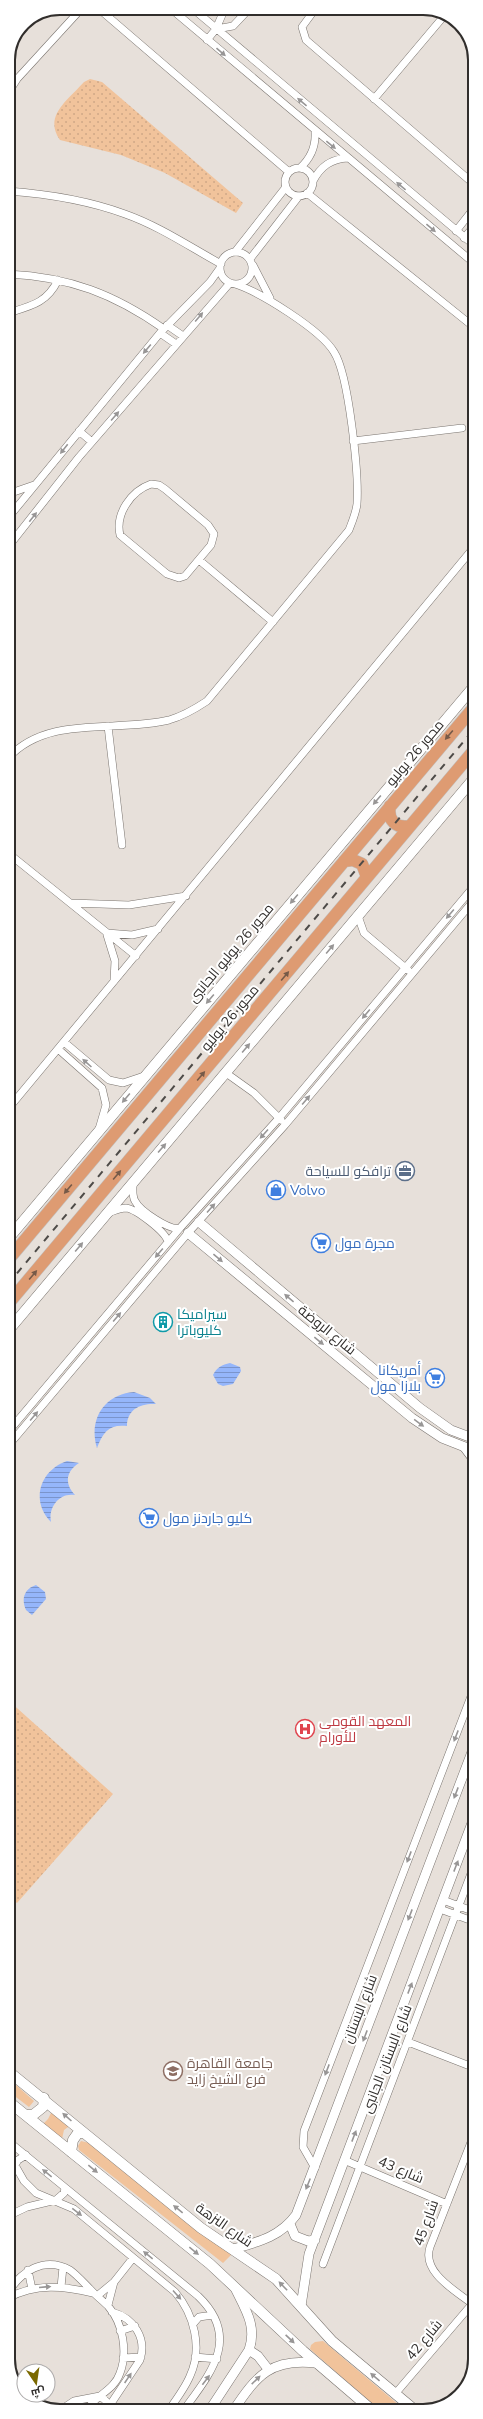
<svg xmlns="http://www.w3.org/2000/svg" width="483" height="2419" font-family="'Nunito Sans',Cairo,sans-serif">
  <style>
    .grass { fill: #f1c39b }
    .park { fill: url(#park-dots) }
    .water { fill: url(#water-rules) }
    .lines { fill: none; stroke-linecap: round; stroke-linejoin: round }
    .minor-casing { stroke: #7a746f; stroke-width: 8 }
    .tertiary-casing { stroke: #7a746f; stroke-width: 10 }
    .secondary-casing { stroke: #7a746f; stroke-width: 11 }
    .trunk-casing { stroke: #c1c0c0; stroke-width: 13 }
    .minor { stroke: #fff; stroke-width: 7 }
    .tertiary { stroke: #fff; stroke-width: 9 }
    .secondary { stroke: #fff; stroke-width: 10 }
    .trunk { stroke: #de9b72; stroke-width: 12 }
    .rail { stroke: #4e4b48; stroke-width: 2; stroke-dasharray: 7 7; stroke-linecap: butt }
    .oneway { fill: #989696 }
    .oneway2 { fill: #765a48 }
    .labels { text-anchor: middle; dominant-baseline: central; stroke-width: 4; stroke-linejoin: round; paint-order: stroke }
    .street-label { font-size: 14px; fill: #312e2c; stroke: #fff }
    .service-label { font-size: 14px; fill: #4e5e75; stroke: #fff; text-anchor: end }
    .shop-label { font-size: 14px; fill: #366cbe; stroke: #fff; text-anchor: start }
    .culture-label { font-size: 14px; fill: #0d838f; stroke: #fff; text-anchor: start }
    .health-label { font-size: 14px; fill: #be3a42; stroke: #fff; text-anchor: start }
    .education-label { font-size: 14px; fill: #785e54; stroke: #fff; text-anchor: start }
    .rim { fill: none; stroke: #312e2c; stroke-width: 2 }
  </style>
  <defs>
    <pattern id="park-dots" width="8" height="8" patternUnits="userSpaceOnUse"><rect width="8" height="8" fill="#f1c39b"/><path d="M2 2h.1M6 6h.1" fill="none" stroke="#cfa886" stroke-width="1.8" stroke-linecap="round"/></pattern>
    <pattern id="water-rules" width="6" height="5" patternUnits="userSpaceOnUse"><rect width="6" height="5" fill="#95b6fb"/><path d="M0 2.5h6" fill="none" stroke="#7a94cb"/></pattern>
  </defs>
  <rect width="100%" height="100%" fill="#e7e0da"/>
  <!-- grass -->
  <path class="grass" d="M8 2078 34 2101 29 2107 8 2091Z
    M53 2109 71 2125 64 2130 62 2139 43 2124 48 2119Z
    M81 2141 89 2143 232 2254 223 2263 79 2150 78 2146Z
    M323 2341 406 2411H380L310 2349 311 2345 315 2342Z"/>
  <!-- park -->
  <path class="park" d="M90 79 102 82 243 203 236 213 165 173 121 155 60 140C43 116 68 100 84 82Z
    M8 1700 113 1794 17 1903 8 1896Z"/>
  <!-- water -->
  <path class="water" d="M230 1363 240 1367 241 1371 233 1384 223 1386 218 1384 213 1375C217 1367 222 1365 230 1363Z
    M134 1392 150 1398 156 1404C141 1403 127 1409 127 1426 109 1424 103 1432 97 1448 88 1419 105 1394 134 1392Z
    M67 1461 79 1463C66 1471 64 1484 75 1495 59 1492 48 1508 51 1522 30 1501 40 1470 67 1461Z
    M36 1585 45 1592 46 1599 32 1615 26 1610C21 1599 24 1589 36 1585Z"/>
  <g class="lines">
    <!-- minor casing -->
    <g class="minor-casing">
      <path id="minor" d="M98 8 289 172
        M170 8 475 264
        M192 8 475 246
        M316 8 302 27 306 40 475 185
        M216 29 233 26 250 8
        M207 40 216 29 225 8
        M8 93 17 79 82 8
        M374 99 444 16
        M300 168C311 158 316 147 315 132
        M285 182a14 14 0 1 1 28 0a14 14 0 1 1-28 0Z
        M313 181C321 166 331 159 348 158
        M8 191C48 194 87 200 125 214 159 226 190 247 221 264
        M307 193 475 328
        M456 231 475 207
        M464 238 475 225
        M220 268a16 16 0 1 1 32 0a16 16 0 1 1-32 0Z
        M235 252 286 187
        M250 259 299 196
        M253 265 270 298
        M8 274C70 277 114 294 164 329
        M8 313C31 306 47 303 58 280
        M167 325 183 336
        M160 333 176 344
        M79 431 92 442
        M353 441 462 428
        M151 484 159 485 165 489 208 525 214 534 211 545 185 576 179 578 167 574 120 535C115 514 131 491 151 484Z
        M8 494 34 485
        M8 518 160 333 210 282 220 268
        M8 547 79 457 230 283
        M199 560 273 622
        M108 726 122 845
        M8 758C48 714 117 733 169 720 183 716 195 709 207 701L349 530C352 522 356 513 357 504 359 475 349 375 334 352 321 330 260 292 235 284
        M8 853 136 956
        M71 903 129 905 186 896
        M358 916 364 933 408 970
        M107 933 132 935 158 929
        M107 935 115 961 114 981
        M64 1042 109 1080 123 1083 144 1076
        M58 1049 102 1088 106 1105 99 1129
        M226 1073 254 1093 281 1120
        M8 1109 475 546
        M133 1183C133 1189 132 1196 135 1201 140 1211 170 1231 180 1228
        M108 1213C114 1211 120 1208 126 1208 136 1209 166 1232 168 1242
        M8 1432 180 1228 279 1118 475 885
        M8 1446 188 1233 285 1125 475 899
        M463 1447 475 1463
        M443 1900 475 1912
        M440 1909 475 1922
        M408 2042 475 2068
        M475 2132 430 2247C421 2273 458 2292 475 2306
        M8 2141 198 2296C242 2338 210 2374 183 2411
        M8 2153 24 2181 36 2193 74 2209 175 2292C194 2314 203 2348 190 2376 185 2388 176 2400 168 2411
        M344 2160 447 2204
        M315 2168 303 2147 304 2131 475 1686
        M8 2177 18 2160 26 2155
        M8 2216 27 2207 56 2200 64 2193 65 2188
        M323 2264 475 1863
        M28 2270 32 2289
        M61 2287 63 2267
        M8 2293C21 2271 44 2256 70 2270 77 2275 84 2283 90 2289 95 2295 102 2300 108 2306 123 2323 128 2352 120 2373 114 2391 95 2395 86 2411
        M97 2296 114 2282 133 2258
        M8 2298C36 2283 64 2286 93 2293
        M108 2305 114 2282
        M193 2324 199 2317 213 2315
        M120 2331 135 2326
        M195 2357 217 2359
        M123 2358 141 2357
        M395 2394 472 2304
        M59 2411 74 2401 100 2396 106 2401 108 2409
        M106 2411 140 2360C147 2338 134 2318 112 2312"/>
    </g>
    <!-- tertiary casing -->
    <g class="tertiary-casing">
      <path id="tertiary" d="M199 1222 420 1408 451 1430 475 1439
        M188 1233 412 1418 442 1438 475 1451
        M290 2224 295 2236 308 2241 315 2240
        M233 2249C258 2242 280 2237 296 2215L475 1744
        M301 2306 309 2254 475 1815
        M249 2350 258 2356 268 2369
        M209 2411 249 2350C257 2327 246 2310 236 2290
        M233 2411C257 2375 271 2358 316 2363"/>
    </g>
    <!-- secondary casing -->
    <g class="secondary-casing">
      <path id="secondary" d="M8 1239 475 685
        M8 1331 475 777
        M8 2071 201 2228 276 2279 332 2341 416 2411
        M8 2101 210 2264 303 2351 373 2411
        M26 2115H33L43 2107 44 2098
        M71 2152 73 2140 78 2133H84"/>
    </g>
    <!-- trunk casing -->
    <g class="trunk-casing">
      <path id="trunk" d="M390 806C387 820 396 829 410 826
        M344 861 353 860 362 864 367 877
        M8 1260 475 706
        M8 1304 475 749"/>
    </g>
    <!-- minor -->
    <use href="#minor" class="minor"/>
    <!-- tertiary -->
    <use href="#tertiary" class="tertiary"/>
    <!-- secondary -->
    <use href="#secondary" class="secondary"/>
    <!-- trunk -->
    <use href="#trunk" class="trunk"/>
    <!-- rail -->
    <path class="rail" d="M8 1284 475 728"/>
  </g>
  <!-- one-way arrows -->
  <defs><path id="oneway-solid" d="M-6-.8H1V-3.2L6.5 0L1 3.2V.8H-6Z"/></defs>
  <g class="oneway">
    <use href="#oneway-solid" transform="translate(221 52) rotate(41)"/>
    <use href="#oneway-solid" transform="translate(302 102) rotate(-140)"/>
    <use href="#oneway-solid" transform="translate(331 145) rotate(39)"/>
    <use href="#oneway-solid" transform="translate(401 186) rotate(-140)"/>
    <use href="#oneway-solid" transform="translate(431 228) rotate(40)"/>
    <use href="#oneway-solid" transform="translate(199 317) rotate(-50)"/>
    <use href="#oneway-solid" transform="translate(147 349) rotate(130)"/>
    <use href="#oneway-solid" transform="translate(115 416) rotate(-49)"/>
    <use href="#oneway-solid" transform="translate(64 449) rotate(128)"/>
    <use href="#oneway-solid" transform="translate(33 517) rotate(-52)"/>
    <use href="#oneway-solid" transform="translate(377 800) rotate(130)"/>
    <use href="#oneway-solid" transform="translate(294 899) rotate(130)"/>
    <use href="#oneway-solid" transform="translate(450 914) rotate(130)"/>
    <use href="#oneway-solid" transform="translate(330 949) rotate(-50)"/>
    <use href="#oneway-solid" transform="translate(210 999) rotate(130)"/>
    <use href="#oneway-solid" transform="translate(366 1014) rotate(130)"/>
    <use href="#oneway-solid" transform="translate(246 1048) rotate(-50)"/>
    <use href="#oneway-solid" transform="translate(87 1063) rotate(-138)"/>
    <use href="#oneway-solid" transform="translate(126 1098) rotate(130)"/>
    <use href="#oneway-solid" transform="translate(306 1100) rotate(-50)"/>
    <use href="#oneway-solid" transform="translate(264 1134) rotate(132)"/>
    <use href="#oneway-solid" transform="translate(162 1148) rotate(-49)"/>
    <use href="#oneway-solid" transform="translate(211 1208) rotate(-48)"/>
    <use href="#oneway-solid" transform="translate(79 1247) rotate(-50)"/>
    <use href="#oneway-solid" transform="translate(159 1253) rotate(130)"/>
    <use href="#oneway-solid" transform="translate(218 1258) rotate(40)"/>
    <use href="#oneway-solid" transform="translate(289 1298) rotate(-140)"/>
    <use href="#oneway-solid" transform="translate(117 1317) rotate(-50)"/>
    <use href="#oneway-solid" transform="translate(319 1341) rotate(39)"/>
    <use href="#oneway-solid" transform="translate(34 1416) rotate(-50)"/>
    <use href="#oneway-solid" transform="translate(419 1423) rotate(36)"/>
    <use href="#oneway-solid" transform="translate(456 1736) rotate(111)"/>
    <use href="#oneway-solid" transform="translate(456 1793) rotate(111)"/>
    <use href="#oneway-solid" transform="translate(409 1857) rotate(111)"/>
    <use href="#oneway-solid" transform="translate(456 1866) rotate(-69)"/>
    <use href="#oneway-solid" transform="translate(410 1915) rotate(111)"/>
    <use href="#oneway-solid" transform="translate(410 1988) rotate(-69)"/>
    <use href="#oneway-solid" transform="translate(365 2036) rotate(111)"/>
    <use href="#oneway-solid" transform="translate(327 2070) rotate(111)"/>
    <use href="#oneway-solid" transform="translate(67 2117) rotate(-138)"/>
    <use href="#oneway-solid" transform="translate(354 2136) rotate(-69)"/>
    <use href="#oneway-solid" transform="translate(93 2169) rotate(39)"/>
    <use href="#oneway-solid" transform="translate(47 2173) rotate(-141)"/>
    <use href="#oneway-solid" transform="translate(308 2184) rotate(112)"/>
    <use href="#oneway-solid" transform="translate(178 2209) rotate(-141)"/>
    <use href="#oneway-solid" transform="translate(77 2212) rotate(38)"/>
    <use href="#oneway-solid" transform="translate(194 2251) rotate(39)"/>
    <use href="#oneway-solid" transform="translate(148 2255) rotate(-141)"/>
    <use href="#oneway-solid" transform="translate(283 2286) rotate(-134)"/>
    <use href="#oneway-solid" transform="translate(45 2287) rotate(-5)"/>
    <use href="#oneway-solid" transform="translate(177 2295) rotate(48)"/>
    <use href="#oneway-solid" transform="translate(290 2339) rotate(43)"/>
    <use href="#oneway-solid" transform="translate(375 2377) rotate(-140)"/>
    <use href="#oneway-solid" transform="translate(128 2378) rotate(-56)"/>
    <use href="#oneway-solid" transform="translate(206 2380) rotate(-53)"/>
    <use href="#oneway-solid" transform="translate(256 2380) rotate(-44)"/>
  </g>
  <g class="oneway2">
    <use href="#oneway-solid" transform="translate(449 735) rotate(130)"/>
    <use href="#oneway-solid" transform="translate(285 976) rotate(-50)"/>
    <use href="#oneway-solid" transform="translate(201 1076) rotate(-50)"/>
    <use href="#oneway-solid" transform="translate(117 1175) rotate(-50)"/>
    <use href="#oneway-solid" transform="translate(68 1189) rotate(130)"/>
    <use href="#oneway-solid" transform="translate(33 1275) rotate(-50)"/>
  </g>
  <!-- icons -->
  <defs>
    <g id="office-ring" transform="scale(1)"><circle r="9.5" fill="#fff" stroke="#5c6f8a" stroke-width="1.5"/><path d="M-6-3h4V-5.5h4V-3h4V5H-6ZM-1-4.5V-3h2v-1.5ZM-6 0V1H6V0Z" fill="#5c6f8a"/></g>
    <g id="shop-ring" transform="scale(1)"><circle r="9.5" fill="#fff" stroke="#3f7fe0" stroke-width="1.5"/><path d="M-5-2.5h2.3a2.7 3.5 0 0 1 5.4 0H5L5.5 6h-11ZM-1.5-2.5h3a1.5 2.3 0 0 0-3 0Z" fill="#3f7fe0"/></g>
    <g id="supermarket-ring" transform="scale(1)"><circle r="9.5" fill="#fff" stroke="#3f7fe0" stroke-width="1.5"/><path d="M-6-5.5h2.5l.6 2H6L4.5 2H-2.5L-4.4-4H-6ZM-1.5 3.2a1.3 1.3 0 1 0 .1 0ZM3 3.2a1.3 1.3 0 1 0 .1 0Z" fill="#3f7fe0"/></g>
    <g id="building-ring" transform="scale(1)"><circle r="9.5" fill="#fff" stroke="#0f9aa8" stroke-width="1.5"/><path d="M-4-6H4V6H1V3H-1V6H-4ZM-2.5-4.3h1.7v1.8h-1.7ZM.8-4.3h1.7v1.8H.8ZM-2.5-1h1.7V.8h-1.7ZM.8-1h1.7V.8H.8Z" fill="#0f9aa8"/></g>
    <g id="hospital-ring" transform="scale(1)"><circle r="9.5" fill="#fff" stroke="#e0444e" stroke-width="1.5"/><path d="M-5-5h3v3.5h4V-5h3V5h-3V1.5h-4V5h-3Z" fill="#e0444e"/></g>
    <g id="university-ring" transform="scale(1)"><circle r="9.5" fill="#fff" stroke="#8d6e63" stroke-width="1.5"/><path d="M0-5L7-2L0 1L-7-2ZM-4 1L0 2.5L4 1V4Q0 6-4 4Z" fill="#8d6e63"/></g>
  </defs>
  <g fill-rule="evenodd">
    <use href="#office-ring" x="405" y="1171"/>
    <use href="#shop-ring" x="276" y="1190"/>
    <use href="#supermarket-ring" x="321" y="1243"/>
    <use href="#building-ring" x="163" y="1322"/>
    <use href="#supermarket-ring" x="435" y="1378"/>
    <use href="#supermarket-ring" x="149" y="1518"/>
    <use href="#hospital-ring" x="305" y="1729"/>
    <use href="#university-ring" x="173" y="2071"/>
  </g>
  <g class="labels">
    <!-- street labels -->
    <g class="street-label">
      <text transform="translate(415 753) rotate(-50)">محور 26 يوليو</text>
      <text transform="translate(231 953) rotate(-50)">محور 26 يوليو الجانبى</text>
      <text transform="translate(230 1018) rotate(-50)">محور 26 يوليو</text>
      <text transform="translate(327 1330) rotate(39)">شارع الروضة</text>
      <text transform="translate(360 2009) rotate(-69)">شارع البستان</text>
      <text transform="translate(387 2059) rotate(-69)">شارع البستان الجانبى</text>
      <text transform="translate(401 2170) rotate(23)">شارع 43</text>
      <text transform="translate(426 2223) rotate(-70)">شارع 45</text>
      <text transform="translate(224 2225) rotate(35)">شارع النزهة</text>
      <text transform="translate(424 2340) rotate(-50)">شارع 42</text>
    </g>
    <!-- service labels -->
    <g class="service-label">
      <text x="391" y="1171">ترافكو للسياحة</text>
    </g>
    <!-- shop labels -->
    <g class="shop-label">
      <text x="290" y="1190">Volvo</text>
      <text x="335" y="1243">مجرة مول</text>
      <text x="421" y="1370" text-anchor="end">أمريكانا<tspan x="421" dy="16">بلازا مول</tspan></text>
      <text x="163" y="1518">كليو جاردنز مول</text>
    </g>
    <!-- culture labels -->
    <g class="culture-label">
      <text x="177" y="1314">سيراميكا<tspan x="177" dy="16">كليوباترا</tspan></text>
    </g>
    <!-- health labels -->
    <g class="health-label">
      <text x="319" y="1721">المعهد القومى<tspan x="319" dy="16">للأورام</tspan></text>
    </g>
    <!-- education labels -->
    <g class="education-label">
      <text x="187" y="2063">جامعة القاهرة<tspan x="187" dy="16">فرع الشيخ زايد</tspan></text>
    </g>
  </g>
  <!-- crop -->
  <path d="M0 0H483V2419H0ZM60 15H423A45 45 0 0 1 468 60V2359A45 45 0 0 1 423 2404H60A45 45 0 0 1 15 2359V60A45 45 0 0 1 60 15Z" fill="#fff" fill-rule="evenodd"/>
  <path class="rim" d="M60 15H423A45 45 0 0 1 468 60V2359A45 45 0 0 1 423 2404H60A45 45 0 0 1 15 2359V60A45 45 0 0 1 60 15Z"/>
  <!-- north arrow -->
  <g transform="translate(36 2383) rotate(167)"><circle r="19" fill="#ffffff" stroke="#adabab"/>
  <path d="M0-3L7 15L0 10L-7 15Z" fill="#7b6900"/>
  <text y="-6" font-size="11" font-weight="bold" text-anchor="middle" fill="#312e2c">ش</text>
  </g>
</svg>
